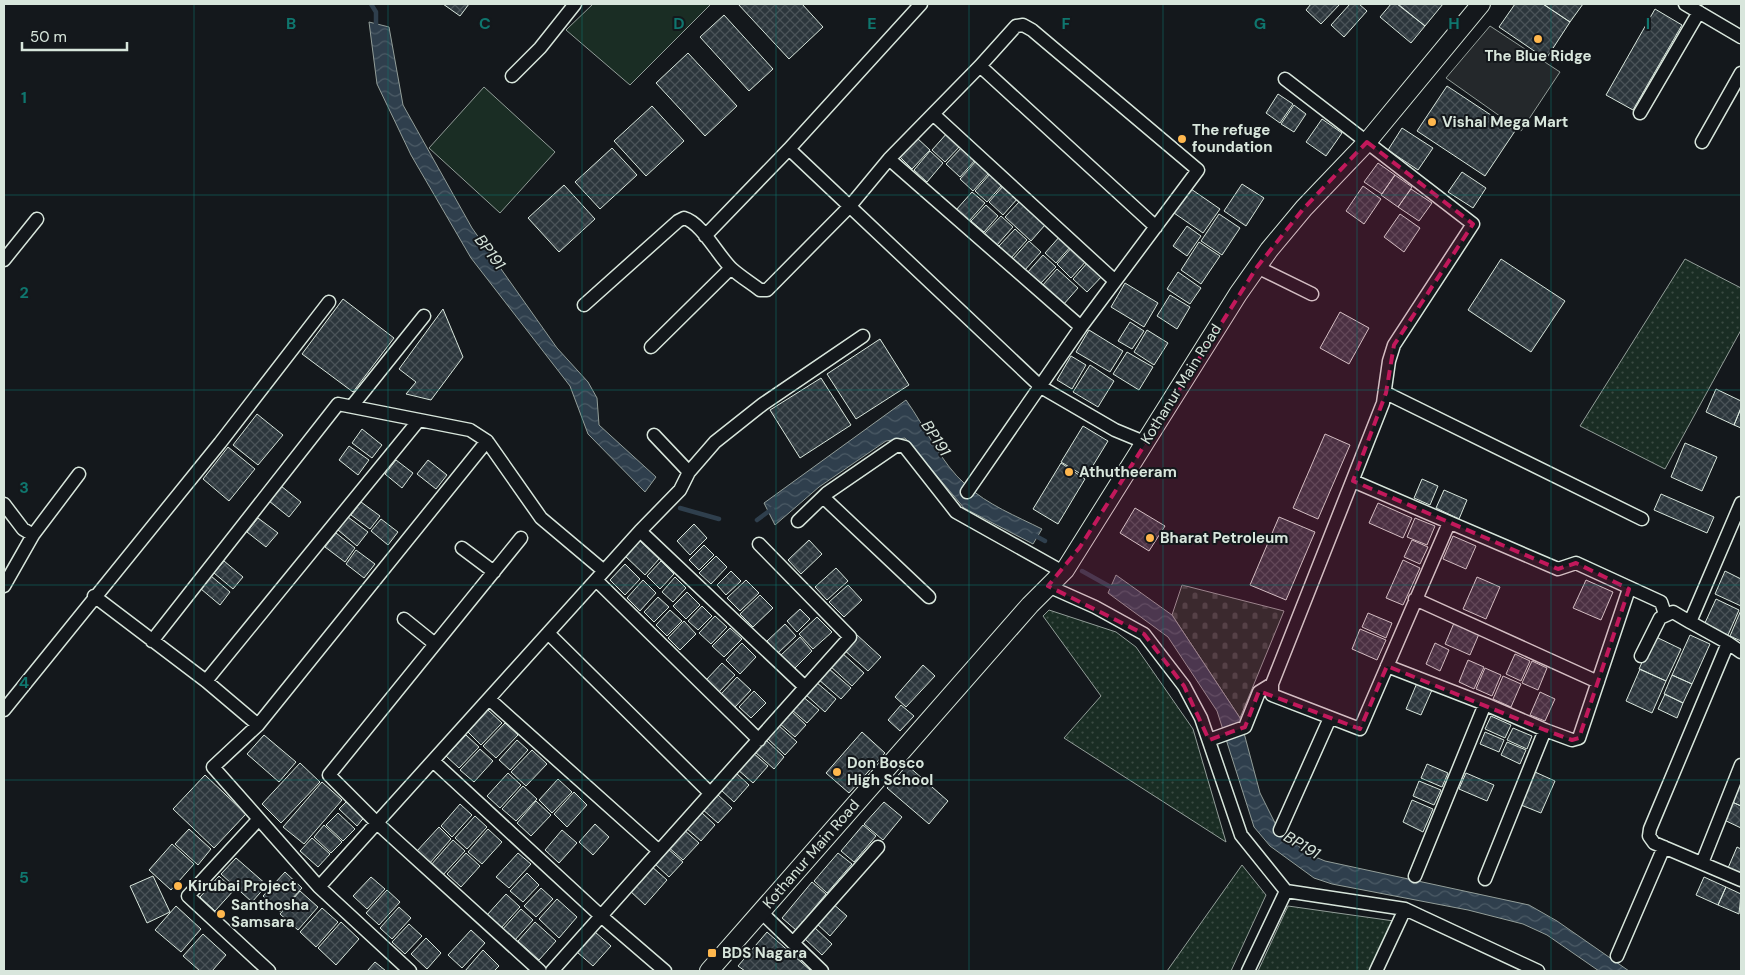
<svg xmlns="http://www.w3.org/2000/svg" width="1745" height="975" font-family="'DM Sans',sans-serif">
  <style>
    .grass { fill: url(#grass-dots); stroke: #939e99 }
    .cemetery { fill: url(#cemetery-stones); stroke: #939e99 }
    .pitch { fill: #1a2d24; stroke: #939e99 }
    .parking { fill: #24282b; stroke: #939e99 }
    .water { fill: url(#water-waves); stroke: #939e99 }
    .lines { fill: none; stroke-linecap: round; stroke-linejoin: round }
    .stream { stroke: #2f3f4d; stroke-width: 4.5 }
    .building { fill: url(#building-cross-hatch); stroke: #d8e6dc }
    .minor-casing { stroke: #d8e6dc; stroke-width: 15 }
    .secondary-casing { stroke: #d8e6dc; stroke-width: 20 }
    .minor { stroke: #14181c; stroke-width: 12 }
    .secondary { stroke: #14181c; stroke-width: 18 }
    .marked { fill: #c2185b; fill-opacity: 0.2; stroke: #c2185b; stroke-width: 4; stroke-dasharray: 10 6; stroke-linejoin: round }
    .grid { fill: none; stroke: #0f766e; stroke-width: 1; stroke-opacity: 0.55 }
    .poi-dot { fill: #ffb74d; stroke: #14181c; stroke-width: 2 }
    .labels { text-anchor: middle; dominant-baseline: central; stroke-width: 4; stroke-linejoin: round; paint-order: stroke }
    .poi-label { font-size: 15px; font-weight: bold; fill: #d8e6dc; stroke: #14181c; text-anchor: start }
    .street-label { font-size: 15px; fill: #d8e6dc; stroke: #14181c }
    .water-label { font-size: 16px; font-style: italic; fill: #d8e6dc; stroke: #14181c }
    .grid-label { font-size: 16px; text-anchor: middle; font-weight: bold; fill: #0f766e; stroke: #14181c; stroke-width: 4; stroke-linejoin: round; paint-order: stroke }
  </style>
  <defs>
    <pattern id="grass-dots" width="8" height="8" patternUnits="userSpaceOnUse" patternTransform="scale(1.25)"><rect width="8" height="8" fill="#1a2d24"/><path d="M2 2h.1M6 6h.1" fill="none" stroke="#3b4b43" stroke-width="1.8" stroke-linecap="round"/></pattern>
    <pattern id="cemetery-stones" width="16" height="16" patternUnits="userSpaceOnUse" patternTransform="scale(1.25)"><rect width="16" height="16" fill="#1a2d24"/><path d="M2 7V4a2 2 0 0 1 4 0v3zM10 15v-3a2 2 0 0 1 4 0v3z" fill="#3b4b43"/></pattern>
    <pattern id="water-waves" width="16" height="10" patternUnits="userSpaceOnUse" patternTransform="scale(1.25)"><rect width="16" height="10" fill="#2f3f4d"/><path d="M0 5q4-4 8 0t8 0" fill="none" stroke="#4c5b66"/></pattern>
    <pattern id="building-cross-hatch" width="8" height="8" patternUnits="userSpaceOnUse" patternTransform="scale(1.25)"><rect width="8" height="8" fill="#2c363c"/><path d="M0 0l8 8M0 8l8-8" fill="none" stroke="#4a5358"/></pattern>
  </defs>
  <rect width="100%" height="100%" fill="#14181c"/>
  <!-- grass -->
  <path class="grass" d="M1685 259 1741 288V330L1665 469 1580 426Z
    M1049 610 1116 632 1136 647 1193 729 1226 842 1064 738 1101 696 1043 616Z
    M1242 865 1266 895 1231 971H1167Z
    M1288 906 1394 921 1369 971H1258Z"/>
  <!-- cemetery -->
  <path class="cemetery" d="M1182 585 1284 611 1240 718 1172 615Z"/>
  <!-- pitch -->
  <path class="pitch" d="M593 4H711L630 85 566 30Z
    M484 87 555 152 500 213 429 148Z"/>
  <!-- parking -->
  <path class="parking" d="M1490 26 1560 72 1521 131 1446 78Z"/>
  <!-- water -->
  <path class="water" d="M369 22 389 27 403 105 472 228 557 348 588 382 597 398 599 425 656 477 645 492 588 434 570 386 471 258 411 155 377 84Z
    M906 400C926 428 940 462 966 485 988 505 1016 516 1042 529L1033 544 964 508 905 438 886 441 819 487 775 525 764 503Z
    M1116 575 1172 615 1240 718 1260 793 1276 825 1306 853 1325 861 1529 905 1557 921 1629 971H1599L1547 935 1523 924 1468 910 1332 884 1314 878 1270 846 1254 827 1217 711 1168 637 1108 593Z"/>
  <g class="lines">
    <!-- stream -->
    <path class="stream" d="M371 4 376 12V29
      M680 508 719 519
      M757 520 772 509
      M1034 535 1045 541
      M1082 571 1116 590"/>
  </g>
  <!-- building -->
  <path class="building" d="M443 4H469L460 16Z
    M738 4H802L823 27 789 59Z
    M1311 4H1340L1321 24 1306 10Z
    M1350 4H1359L1367 11 1344 37 1331 25Z
    M1391 4H1397L1425 26 1411 43 1380 17Z
    M1398 4H1443L1425 26Z
    M1515 4H1543L1570 22 1546 59 1499 27Z
    M1543 4H1583L1570 22Z
    M1655 9 1682 25 1633 110 1606 95Z
    M724 15 773 69 749 91 700 37Z
    M688 53 737 106 705 136 656 83Z
    M1447 86 1515 131 1485 176 1417 131Z
    M1278 94 1293 104 1280 123 1266 113Z
    M1294 105 1306 114 1294 132 1281 124Z
    M652 106 684 141 646 176 614 141Z
    M1322 119 1342 133 1326 156 1306 142Z
    M1402 128 1433 148 1418 170 1388 150Z
    M948 132 961 145 945 162 932 150Z
    M917 138 930 150 912 169 900 157Z
    M962 147 976 159 960 177 946 164Z
    M612 148 637 175 600 209 575 182Z
    M930 151 943 163 927 182 914 170Z
    M976 161 989 173 973 191 960 179Z
    M1378 163 1395 175 1382 194 1364 182Z
    M1462 172 1486 188 1473 208 1448 192Z
    M990 174 1002 185 987 202 975 191Z
    M1395 175 1412 187 1398 207 1381 195Z
    M1242 184 1264 198 1246 226 1224 211Z
    M564 185 595 219 559 252 528 218Z
    M1004 185 1018 198 1003 215 989 202Z
    M1363 186 1381 199 1364 224 1346 211Z
    M1191 189 1220 209 1203 233 1174 213Z
    M1411 189 1432 203 1419 221 1398 207Z
    M972 192 985 203 969 221 956 210Z
    M1020 201 1045 225 1031 241 1005 217Z
    M986 205 998 216 984 232 971 221Z
    M1219 214 1240 228 1222 255 1201 241Z
    M1400 214 1420 228 1404 252 1384 237Z
    M1001 216 1013 227 997 245 984 234Z
    M1187 226 1201 236 1187 256 1173 246Z
    M1015 229 1027 240 1011 258 999 246Z
    M1061 235 1072 245 1056 263 1045 253Z
    M1029 241 1041 252 1024 271 1012 260Z
    M1199 242 1220 256 1201 284 1181 270Z
    M1073 246 1087 260 1071 278 1057 264Z
    M1043 255 1056 267 1040 284 1027 273Z
    M1501 259 1565 301 1531 352 1468 310Z
    M1089 261 1104 274 1087 292 1073 279Z
    M1057 269 1078 288 1063 305 1042 286Z
    M1178 272 1201 288 1190 304 1167 289Z
    M1125 283 1158 303 1144 327 1111 307Z
    M1170 295 1190 307 1177 329 1157 316Z
    M343 299 394 338 353 392 302 354Z
    M443 309 463 357 431 400 406 394 416 382 399 369Z
    M1340 312 1369 328 1349 364 1320 348Z
    M1130 322 1144 331 1132 349 1118 341Z
    M1089 330 1123 351 1110 372 1076 352Z
    M1147 330 1168 343 1154 365 1134 352Z
    M880 339 909 385 856 419 827 374Z
    M1127 352 1153 367 1139 390 1113 374Z
    M1071 356 1086 365 1072 389 1057 380Z
    M1090 365 1114 381 1098 407 1073 392Z
    M821 378 851 425 800 458 770 410Z
    M1716 389 1741 401V408L1734 425 1706 412Z
    M1741 408V428L1734 425Z
    M257 414 283 435 258 465 233 445Z
    M1083 426 1108 441 1086 477 1061 462Z
    M362 429 382 445 372 458 352 443Z
    M1325 434 1350 445 1318 519 1293 508Z
    M1685 443 1717 457 1702 491 1671 477Z
    M349 446 369 460 358 475 339 460Z
    M228 447 255 469 229 501 203 479Z
    M396 460 413 473 402 488 385 474Z
    M428 460 447 475 436 489 417 474Z
    M1061 463 1085 479 1058 524 1033 509Z
    M1422 479 1438 486 1430 505 1414 498Z
    M281 486 301 502 289 517 269 501Z
    M1444 490 1467 500 1459 519 1436 508Z
    M1661 494 1714 517 1707 533 1654 510Z
    M361 502 380 516 370 529 351 515Z
    M1378 503 1412 518 1403 538 1369 523Z
    M1135 508 1165 526 1149 551 1120 533Z
    M348 517 368 532 357 546 338 530Z
    M1279 517 1315 532 1286 600 1250 585Z
    M258 518 278 533 266 547 247 532Z
    M1415 518 1435 526 1427 545 1407 537Z
    M381 519 398 532 388 545 371 531Z
    M694 524 707 538 690 555 677 541Z
    M336 533 355 548 345 562 325 547Z
    M1453 536 1476 546 1466 569 1443 559Z
    M639 540 659 559 645 575 624 555Z
    M809 540 822 554 801 574 788 560Z
    M1412 540 1428 547 1420 564 1404 557Z
    M704 545 714 555 699 570 689 560Z
    M356 550 375 564 364 578 346 564Z
    M716 556 727 567 711 584 699 573Z
    M1403 560 1420 568 1403 605 1386 598Z
    M224 561 243 577 233 589 214 573Z
    M661 561 674 574 660 589 647 576Z
    M625 564 640 579 625 595 610 580Z
    M836 568 848 581 827 600 815 587Z
    M731 571 741 581 726 595 717 585Z
    M1725 571 1741 579V606L1715 594Z
    M211 576 230 592 220 605 201 589Z
    M675 577 686 588 673 602 662 592Z
    M1477 577 1500 587 1486 619 1463 609Z
    M643 580 656 593 640 611 627 598Z
    M746 580 759 593 740 611 727 598Z
    M1586 580 1613 592 1601 620 1573 608Z
    M848 585 862 600 844 617 829 602Z
    M687 592 700 605 686 619 673 606Z
    M760 595 773 608 753 627 740 614Z
    M658 597 669 607 654 622 644 612Z
    M1716 599 1739 610 1728 635 1704 625Z
    M702 606 712 616 698 630 688 621Z
    M800 609 810 619 797 632 787 621Z
    M670 610 682 621 667 636 656 625Z
    M1741 610V641L1730 636Z
    M1368 613 1392 623 1386 638 1362 627Z
    M715 616 727 627 711 644 699 633Z
    M817 617 832 632 813 649 799 634Z
    M684 621 696 634 680 650 668 638Z
    M1454 623 1479 634 1470 655 1445 644Z
    M785 624 796 636 778 653 767 641Z
    M730 628 742 639 724 657 712 646Z
    M1360 629 1386 640 1377 660 1352 649Z
    M856 634 881 657 868 671 843 649Z
    M1690 635 1710 644 1692 684 1672 675Z
    M1654 636 1681 649 1666 681 1639 669Z
    M800 637 812 651 793 670 780 656Z
    M742 643 756 657 740 674 726 660Z
    M1435 643 1449 650 1440 671 1426 664Z
    M841 652 864 673 852 686 829 665Z
    M1515 654 1530 661 1521 681 1506 674Z
    M1468 660 1484 667 1474 689 1459 682Z
    M1532 661 1547 668 1538 690 1522 683Z
    M722 663 735 675 719 692 706 680Z
    M923 665 935 676 906 707 895 697Z
    M828 668 851 688 841 699 818 679Z
    M1485 668 1501 675 1492 696 1476 689Z
    M1640 669 1666 681 1652 713 1626 701Z
    M1672 675 1692 684 1683 703 1664 694Z
    M1503 676 1521 684 1511 707 1493 699Z
    M737 677 751 690 735 707 721 694Z
    M816 682 836 699 825 712 805 694Z
    M1417 683 1432 690 1421 715 1406 709Z
    M754 691 766 703 751 718 739 707Z
    M1540 692 1555 699 1545 721 1530 715Z
    M1665 694 1683 703 1677 718 1658 709Z
    M802 696 819 710 807 723 791 709Z
    M901 705 914 716 900 731 888 720Z
    M488 710 502 723 481 745 468 732Z
    M790 710 806 725 795 737 778 722Z
    M1491 716 1511 725 1505 738 1485 729Z
    M505 723 518 735 496 758 483 746Z
    M777 724 797 742 785 755 766 737Z
    M1513 728 1532 736 1527 749 1507 740Z
    M862 732 885 753 849 793 826 773Z
    M1485 732 1504 740 1499 752 1480 744Z
    M264 735 296 762 279 782 247 754Z
    M466 735 479 747 459 768 446 756Z
    M765 739 784 757 774 769 754 751Z
    M517 740 528 750 510 770 499 760Z
    M1507 742 1526 750 1520 764 1501 755Z
    M480 749 493 761 474 782 460 770Z
    M532 750 547 764 526 786 511 772Z
    M752 752 768 766 753 783 737 769Z
    M300 763 320 782 281 823 262 804Z
    M1427 764 1448 773 1442 787 1421 778Z
    M907 765 948 801 929 824 887 788Z
    M735 772 749 785 734 802 720 789Z
    M1535 772 1555 781 1541 813 1521 805Z
    M508 773 521 785 500 808 487 796Z
    M1466 773 1494 785 1487 801 1459 789Z
    M205 775 246 814 214 848 173 809Z
    M558 779 572 792 552 813 539 800Z
    M1419 781 1441 790 1434 805 1413 796Z
    M1738 781 1741 783V806L1730 801Z
    M322 782 342 800 304 844 283 827Z
    M523 786 537 799 516 821 502 809Z
    M574 792 587 805 567 827 554 814Z
    M716 793 732 808 718 823 702 809Z
    M349 799 366 815 357 826 339 809Z
    M1412 800 1433 809 1423 832 1403 822Z
    M536 801 551 815 531 836 517 823Z
    M1730 801 1741 806V828L1722 819Z
    M884 802 902 817 883 840 864 824Z
    M460 804 472 815 452 837 441 826Z
    M701 812 715 825 701 841 686 828Z
    M338 813 355 829 343 841 326 825Z
    M475 816 487 827 467 849 455 838Z
    M595 824 609 837 593 855 579 842Z
    M324 825 342 842 331 853 314 837Z
    M863 825 876 836 854 862 841 851Z
    M439 827 451 839 429 864 416 852Z
    M189 829 211 849 198 865 175 844Z
    M488 829 502 842 482 864 468 852Z
    M683 829 699 843 683 860 667 846Z
    M562 830 577 843 559 863 545 850Z
    M312 838 330 854 318 867 300 851Z
    M453 840 465 851 442 876 430 866Z
    M172 844 194 864 171 890 149 870Z
    M1737 847 1741 849V874L1728 868Z
    M667 848 683 862 669 877 654 863Z
    M466 853 480 866 461 887 447 874Z
    M518 853 531 864 509 888 496 877Z
    M838 853 852 864 827 893 814 881Z
    M236 858 267 885 252 902 221 874Z
    M651 866 667 880 645 905 629 890Z
    M285 872 302 888 280 912 263 896Z
    M527 873 539 885 523 902 510 891Z
    M153 876 170 912 147 923 130 886Z
    M219 876 234 890 215 911 200 897Z
    M371 877 385 889 367 909 353 896Z
    M1704 877 1726 887 1718 905 1696 895Z
    M812 882 826 894 796 930 782 918Z
    M1726 887 1741 894 1739 914 1718 905Z
    M541 888 553 899 536 917 524 906Z
    M387 890 400 902 379 925 366 913Z
    M300 891 318 907 298 930 280 914Z
    M506 894 520 907 501 928 487 915Z
    M557 899 577 917 559 938 539 919Z
    M832 903 847 916 830 936 815 922Z
    M176 906 201 929 181 952 155 930Z
    M399 907 411 918 392 939 380 928Z
    M322 908 338 922 316 947 300 932Z
    M521 909 533 920 514 941 502 930Z
    M341 922 359 939 336 965 318 948Z
    M535 922 556 941 539 960 518 941Z
    M409 924 422 936 405 954 392 942Z
    M813 926 832 944 822 955 803 937Z
    M471 930 485 943 462 968 448 955Z
    M595 932 611 946 593 966 577 952Z
    M767 932 810 970 809 971H745L738 966Z
    M203 934 226 955 212 971H200L183 956Z
    M426 938 441 953 427 969 411 954Z
    M483 950 499 966 494 971H465Z
    M375 962 386 971H367Z"/>
  <g class="lines">
    <!-- minor casing -->
    <g class="minor-casing">
      <path id="minor" d="M921 4 789 149 1041 387 1115 430 1144 442
        M1685 4 1741 37
        M512 76 540 48 575 4
        M1285 79 1473 224 1394 345 1389 361 1383 403 1272 684V695L1360 729 1449 523
        M1640 113 1699 12
        M933 114 1115 281
        M1702 142 1741 73
        M889 159 1081 327
        M705 236 789 149
        M4 260 37 219
        M1257 267 1312 294
        M584 305 678 221 684 218C702 223 718 256 732 269 741 277 751 283 760 290H767L850 206 889 159 980 66
        M651 347 731 268
        M1386 393 1642 519
        M352 406 424 316
        M654 435 689 472
        M1353 481 1558 569 1576 563 1661 602 1665 614
        M967 492 1081 327 1198 170 1032 30 1023 25 1016 26 980 66 1156 227
        M823 497 929 597
        M1741 503 1690 622 1728 643 1650 829 1649 836 1654 843 1741 880
        M4 504 23 529 33 535
        M798 521 827 493 897 445 905 447 956 512 1063 572
        M640 531 805 687
        M521 538 329 775 377 823 540 971
        M462 548 494 572
        M596 580 759 740
        M4 586 33 535 79 474
        M1048 586 1095 607 1144 634 1184 686 1201 718 1241 835 1286 891 1405 909 1538 971
        M94 596 206 681 258 725
        M1415 599 1598 682
        M404 619 435 644
        M548 633 710 793
        M152 641 338 404 470 430 487 441 541 518 604 571
        M1728 643 1741 652
        M1641 656 1660 618 1673 612 1690 622
        M1387 666 1485 704 1545 730 1572 740 1579 738 1629 589
        M206 681 419 420
        M489 699 659 851
        M4 710 220 443 329 302
        M1209 740 1245 727 1259 692 1272 684
        M433 761 601 916 665 971
        M258 820 188 896 269 971
        M1280 830 1330 718
        M1702 863 1741 765
        M1415 876 1485 704
        M1485 879 1545 730
        M319 887 640 531 680 490 689 472 715 442 763 404 863 336
        M760 911 822 971
        M793 943 878 847
        M1617 956 1664 847
        M410 971 319 887 213 767 258 725 487 441
        M552 971 850 637 759 544
        M1248 971 1286 891
        M1376 971 1405 909"/>
    </g>
    <!-- secondary casing -->
    <g class="secondary-casing">
      <path id="secondary" d="M709 971 1030 605 1065 570 1238 294 1269 250 1304 208 1367 142 1481 4"/>
    </g>
    <!-- minor -->
    <use href="#minor" class="minor"/>
    <!-- secondary -->
    <use href="#secondary" class="secondary"/>
  </g>
  <!-- marked area -->
  <path class="marked" d="M1367 142 1473 224 1394 345 1386 393 1353 481 1558 569 1576 563 1629 589 1579 738 1572 740 1545 730 1387 666 1360 729 1259 691 1245 727 1209 740 1184 686 1144 634 1048 586 1080 547 1257 267 1304 208Z"/>
  <!-- grid -->
  <path class="grid" d="M194 4V971M388 4V971M582 4V971M776 4V971M969 4V971M1163 4V971M1357 4V971M1551 4V971M4 195H1741M4 390H1741M4 585H1741M4 780H1741"/>
  <!-- markers -->
  <g class="poi-dot">
    <circle cx="1538" cy="39" r="5"/>
    <circle cx="1432" cy="122" r="5"/>
    <circle cx="1182" cy="139" r="5"/>
    <circle cx="1069" cy="472" r="5"/>
    <circle cx="1150" cy="538" r="5"/>
    <circle cx="837" cy="772" r="5"/>
    <circle cx="178" cy="886" r="5"/>
    <circle cx="221" cy="914" r="5"/>
    <rect x="707" y="948" width="10" height="10" rx="2.5"/>
  </g>
  <g class="labels">
    <!-- poi labels -->
    <g class="poi-label">
      <text x="1538" y="56" text-anchor="middle">The Blue Ridge</text>
      <text x="1442" y="122">Vishal Mega Mart</text>
      <text x="1192" y="130">The refuge<tspan x="1192" dy="17">foundation</tspan></text>
      <text x="1079" y="472">Athutheeram</text>
      <text x="1160" y="538">Bharat Petroleum</text>
      <text x="847" y="763">Don Bosco<tspan x="847" dy="17">High School</tspan></text>
      <text x="188" y="886">Kirubai Project</text>
      <text x="231" y="905">Santhosha<tspan x="231" dy="17">Samsara</tspan></text>
      <text x="722" y="953">BDS Nagara</text>
    </g>
    <!-- street labels -->
    <g class="street-label">
      <text transform="translate(1181 384) rotate(-58)">Kothanur Main Road</text>
      <text transform="translate(811 854) rotate(-49)">Kothanur Main Road</text>
    </g>
    <!-- water labels -->
    <g class="water-label">
      <text transform="translate(490 252) rotate(53)">BP191</text>
      <text transform="translate(936 438) rotate(57)">BP191</text>
      <text transform="translate(1302 845) rotate(31)">BP191</text>
    </g>
  </g>
  <g class="grid-label">
    <text x="291" y="29">B</text>
    <text x="485" y="29">C</text>
    <text x="679" y="29">D</text>
    <text x="872" y="29">E</text>
    <text x="1066" y="29">F</text>
    <text x="1260" y="29">G</text>
    <text x="1454" y="29">H</text>
    <text x="1648" y="29">I</text>
    <text x="24" y="103">1</text>
    <text x="24" y="298">2</text>
    <text x="24" y="493">3</text>
    <text x="24" y="688">4</text>
    <text x="24" y="883">5</text>
  </g>
  <!-- border -->
  <rect width="1745" height="975" fill="none" stroke="#d8e6dc" stroke-width="10"/>
  <!-- scale -->
  <path d="M22 42v8h105v-8" fill="none" stroke="#d8e6dc" stroke-width="2.5"/>
  <text x="30" y="42" font-size="15" fill="#d8e6dc" stroke="#14181c" stroke-width="4" paint-order="stroke">50 m</text>
</svg>
